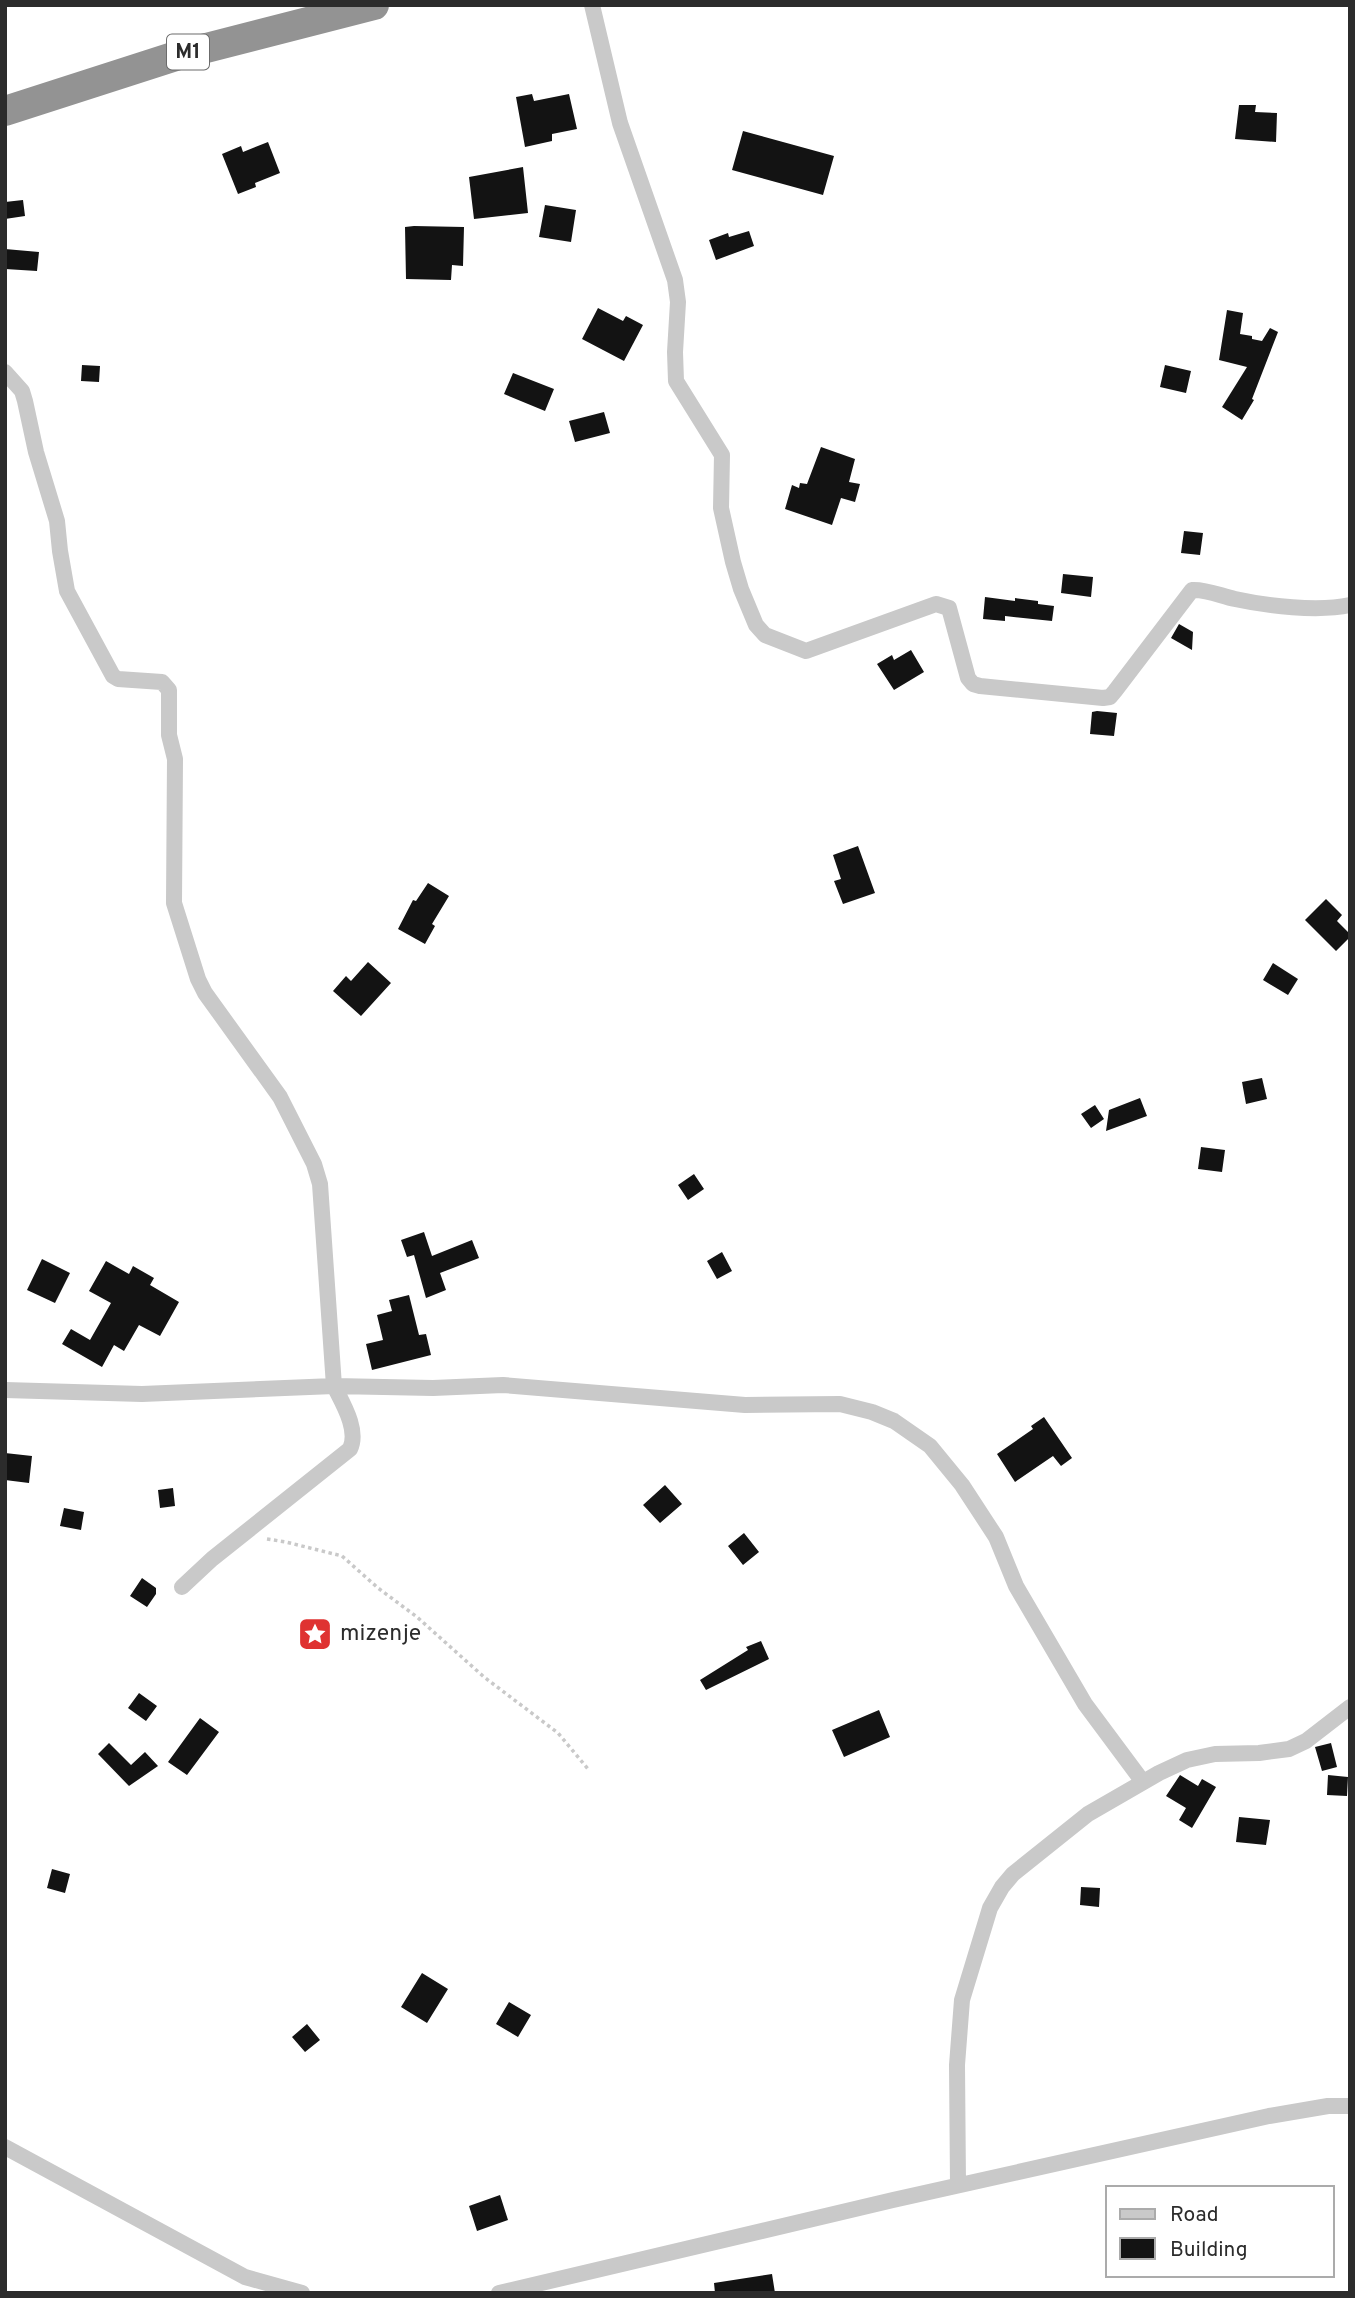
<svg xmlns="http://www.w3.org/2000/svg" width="1355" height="2298" font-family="Overpass,sans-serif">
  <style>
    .building { fill: #131313 }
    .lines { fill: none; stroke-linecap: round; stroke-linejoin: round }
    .path { stroke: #c9c9c9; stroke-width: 3.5; stroke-dasharray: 3.5 3.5; stroke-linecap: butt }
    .street { stroke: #c9c9c9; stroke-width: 16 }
    .highway { stroke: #939393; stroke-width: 30 }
    .labels { text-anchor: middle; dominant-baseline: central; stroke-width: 7; stroke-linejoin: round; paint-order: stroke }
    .shield { fill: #fff; stroke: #6b6b6b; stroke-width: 2 }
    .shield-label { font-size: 21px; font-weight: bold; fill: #2c2c2c }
    .poi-label { font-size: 23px; fill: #2c2c2c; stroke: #fff; text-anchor: start }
  </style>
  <rect width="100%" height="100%" fill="#fff"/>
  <!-- building -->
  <path class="building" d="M532 94 534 101 569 94 577 129 552 134V141L525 147 516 97Z
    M1239 105H1256L1255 112 1277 113 1276 142 1235 139Z
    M743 131 834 156 823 195 732 170Z
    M268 142 280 173 255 183 256 187 238 194 222 154 241 146 243 152Z
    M523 167 528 213 474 219 469 177Z
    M23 200 25 216 5 219V202Z
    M545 205 576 210 571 242 539 237Z
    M414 226 464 227 463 266 452 265 451 280 406 279 405 227Z
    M749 231 754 246 716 260 709 240 728 233 729 237Z
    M5 249 39 252 37 271 5 269Z
    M598 308 623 321 626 316 643 325 624 361 582 339Z
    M1227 310 1243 313 1240 334 1252 336V339L1262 341 1270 328 1278 332 1252 399 1254 400 1242 420 1222 407 1247 367 1219 360Z
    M82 365 100 366 99 382 81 381Z
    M1165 365 1191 371 1186 393 1160 387Z
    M513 373 554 389 545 411 504 394Z
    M604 412 610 433 575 442 569 421Z
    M821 447 855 459 849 482 860 484 855 502 841 498 832 525 785 509 792 485 799 488 800 483 807 484Z
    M1184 531 1203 533 1200 555 1181 553Z
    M1063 574 1093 577 1091 597 1061 593Z
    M985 597 1015 601V598L1038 601V604L1054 606 1052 621 1005 616V621L983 619Z
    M1179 624 1193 632 1192 650 1171 638Z
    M911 650 924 672 894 690 877 664 892 655 894 660Z
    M1097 711 1117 713 1114 736 1090 734 1092 712Z
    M858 846 875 893 843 904 834 881 841 879 833 855Z
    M428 883 449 896 432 924 435 926 425 944 398 929 413 900 416 901Z
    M1326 899 1342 915 1337 921 1350 934V937L1336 951 1305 920Z
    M368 962 391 983 361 1016 333 991 346 976 351 981Z
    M1273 963 1298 979 1288 995 1263 980Z
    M1262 1078 1267 1099 1246 1104 1242 1082Z
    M1140 1098 1147 1116 1106 1131 1109 1110Z
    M1095 1105 1104 1119 1091 1128 1081 1114Z
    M1201 1147 1225 1150 1222 1172 1198 1169Z
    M694 1174 704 1189 688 1200 678 1185Z
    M424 1232 432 1256 472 1240 479 1258 440 1273 446 1290 426 1298 414 1255 407 1257 401 1240Z
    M722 1252 732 1271 717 1279 707 1261Z
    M42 1259 70 1273 55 1303 27 1290Z
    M106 1261 129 1274 133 1266 154 1278 150 1285 179 1302 160 1336 139 1325 124 1351 114 1345 102 1367 62 1344 71 1329 90 1340 111 1303 89 1291Z
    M409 1295 419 1335 426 1334 431 1355 372 1370 366 1344 383 1340 377 1315 392 1311 389 1300Z
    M1044 1417 1072 1458 1061 1466 1053 1456 1015 1482 997 1454 1033 1429 1031 1426Z
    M5 1453 32 1456 29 1483 5 1480Z
    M665 1485 682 1504 660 1523 643 1505Z
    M173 1488 175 1506 160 1508 158 1490Z
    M64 1508 84 1512 81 1530 60 1526Z
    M744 1533 759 1552 743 1565 728 1546Z
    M142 1578 156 1588V1594L147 1607 130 1596Z
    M761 1641 769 1659 706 1690 700 1680 748 1650 746 1647Z
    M139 1693 157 1706 146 1721 128 1708Z
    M879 1710 890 1737 844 1757 832 1730Z
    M200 1718 219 1732 187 1775 168 1762Z
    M109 1743 131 1765 145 1752 158 1766 129 1786 98 1754Z
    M1331 1743 1337 1767 1322 1771 1315 1747Z
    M1180 1775 1198 1786 1202 1779 1216 1787 1192 1828 1179 1820 1186 1808 1166 1796Z
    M1328 1775 1348 1777 1347 1796 1327 1795Z
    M1239 1817 1270 1820 1266 1845 1236 1842Z
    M52 1869 70 1874 65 1893 47 1888Z
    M1081 1887 1100 1888 1099 1907 1080 1905Z
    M422 1973 448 1989 427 2023 401 2007Z
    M509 2002 531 2015 518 2037 496 2024Z
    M307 2024 320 2040 305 2052 292 2037Z
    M500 2195 508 2220 477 2231 469 2206Z
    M772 2274 775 2293H715L714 2283Z"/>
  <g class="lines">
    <!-- path -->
    <path class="path" d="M267 1539 286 1542 342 1556 378 1588 417 1617 484 1677 558 1733 588 1769"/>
    <!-- street -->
    <path class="street" d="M592 5 620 123 675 280 678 302 675 352 676 381 722 455 721 508 733 562 741 589 756 625 765 635 806 651 936 604 949 608 968 678 973 684 980 686 1103 698 1110 697 1115 691 1192 590C1206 589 1221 596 1235 599 1267 606 1318 612 1350 605
      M5 372 22 391 25 401 36 452 57 521 60 551 67 591 113 676 118 679 162 682 169 690V735L175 759 174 903 198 979 205 993 280 1097 314 1164 320 1184 334 1386C343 1404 359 1430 350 1449L212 1559 182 1587
      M5 1390 142 1394 334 1386 433 1388 503 1385 745 1405 840 1404 872 1412 894 1421 930 1446 962 1485 996 1537 1016 1586 1085 1704 1143 1782
      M5 2147 245 2277 302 2293
      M958 2185 957 2065 962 2000 990 1908 1002 1887 1013 1874 1088 1814 1159 1773 1187 1760 1215 1754 1259 1753 1289 1749 1306 1741 1350 1707
      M499 2293 893 2200 1269 2116 1328 2106H1350"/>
    <!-- highway -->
    <path class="highway" d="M5 111 179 55 374 5"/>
  </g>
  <!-- icons -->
  <defs>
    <g id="sight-square" transform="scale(1.75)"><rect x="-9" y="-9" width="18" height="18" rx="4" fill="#df3231" stroke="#fff"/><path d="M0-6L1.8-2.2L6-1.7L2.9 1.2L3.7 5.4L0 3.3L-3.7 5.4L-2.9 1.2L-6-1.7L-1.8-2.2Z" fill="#fff"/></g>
  </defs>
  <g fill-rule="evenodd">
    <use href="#sight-square" x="315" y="1634"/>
  </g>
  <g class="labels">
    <!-- shield labels -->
    <rect class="shield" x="167" y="34.5" width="42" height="35" rx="5"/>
    <g class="shield-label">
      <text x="188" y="52">M1</text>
    </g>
    <!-- poi labels -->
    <g class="poi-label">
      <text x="340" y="1634">mizenje</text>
    </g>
  </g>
  <!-- border -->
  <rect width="1355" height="2298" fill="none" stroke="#2c2c2c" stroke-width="14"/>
  <!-- legend -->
  <rect x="1106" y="2186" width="228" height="91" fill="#ffffff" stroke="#ababab" stroke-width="2"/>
  <rect x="1120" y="2209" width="35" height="10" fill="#c9c9c9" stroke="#ababab" stroke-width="2"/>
  <text x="1170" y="2221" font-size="21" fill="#2c2c2c">Road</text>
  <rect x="1120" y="2238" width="35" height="21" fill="#131313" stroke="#ababab" stroke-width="2"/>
  <text x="1170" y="2256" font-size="21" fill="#2c2c2c">Building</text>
</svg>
